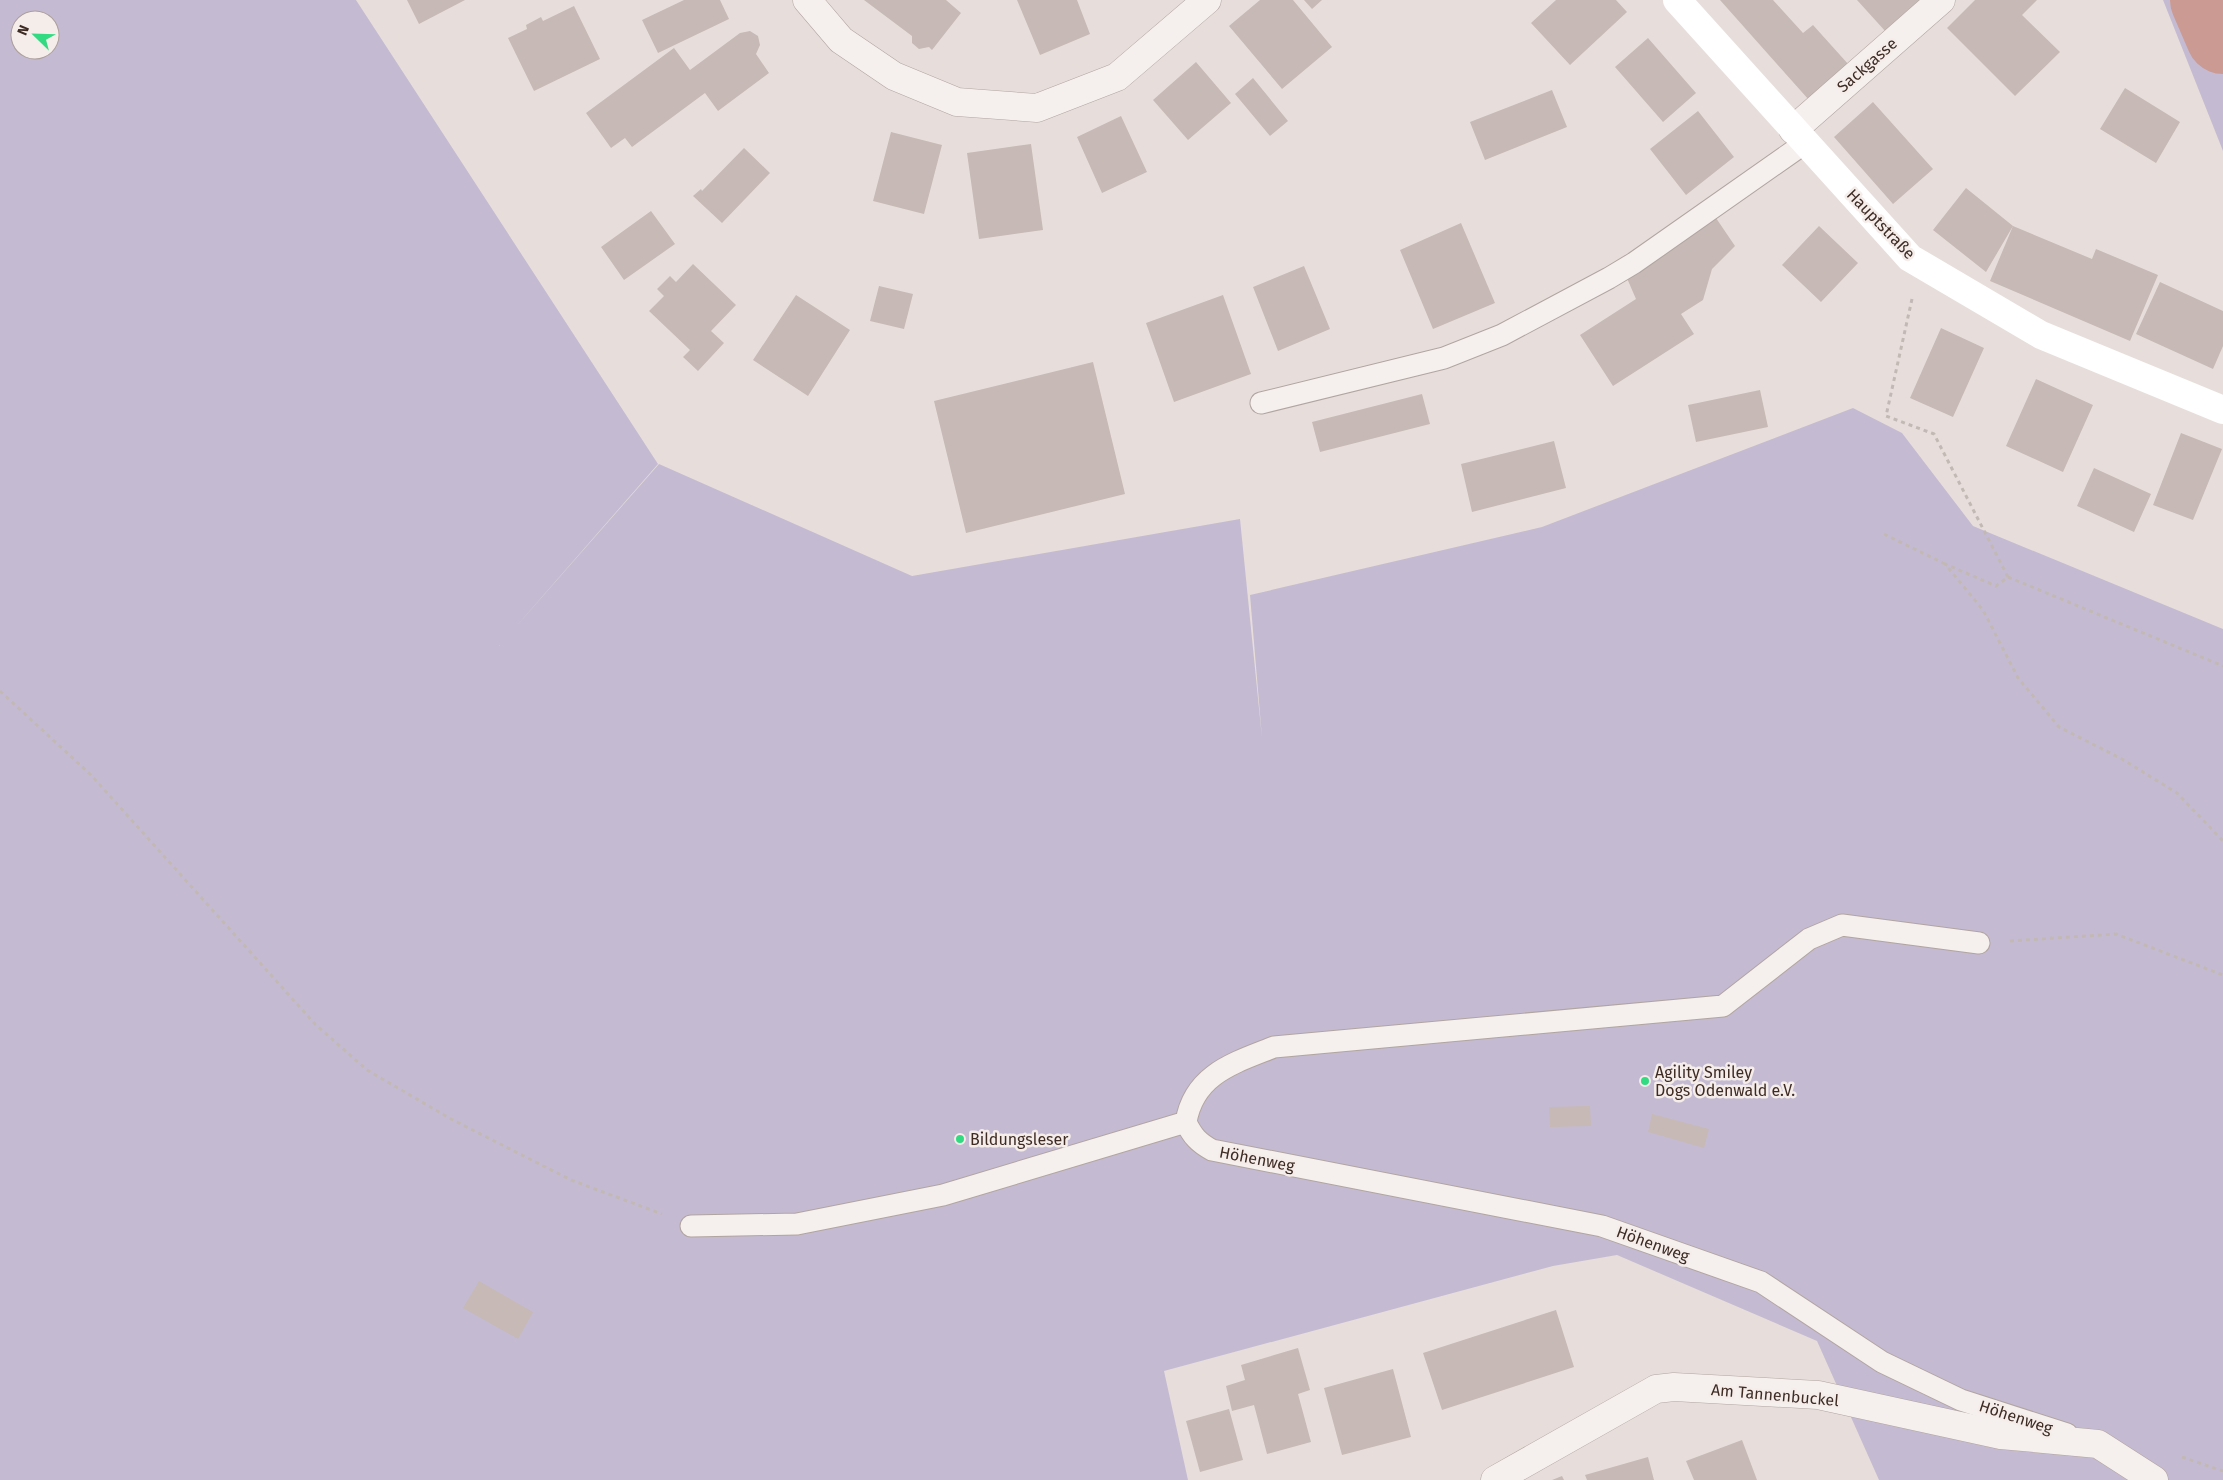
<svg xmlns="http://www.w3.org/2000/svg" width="2223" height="1480" font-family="'Fira Sans',sans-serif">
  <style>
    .green { fill: #c4bbd2; fill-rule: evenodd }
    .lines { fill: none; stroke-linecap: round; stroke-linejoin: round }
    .river { stroke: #cb9a92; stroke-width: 74 }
    .building { fill: #c7b9b5 }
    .lane-casing { stroke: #b1a5a0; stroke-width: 23 }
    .street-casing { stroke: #b1a5a0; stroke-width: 29 }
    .path { stroke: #c2b9b5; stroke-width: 3; stroke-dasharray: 4 4; stroke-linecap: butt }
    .lane { stroke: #f5f0ee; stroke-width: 21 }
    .street { stroke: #f5f0ee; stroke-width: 28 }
    .secondary { stroke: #fff; stroke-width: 28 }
    .poi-dot { fill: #32db82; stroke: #f5edea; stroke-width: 2 }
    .labels { text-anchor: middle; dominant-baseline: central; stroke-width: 5; stroke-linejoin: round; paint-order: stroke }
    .street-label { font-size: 16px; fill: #3e2b24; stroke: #f5edea }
    .poi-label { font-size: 16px; fill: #3e2b24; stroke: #f5edea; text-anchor: start }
  </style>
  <rect width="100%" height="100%" fill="#e7dedb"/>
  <!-- green -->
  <path class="green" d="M0 0H356L658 464 499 646 659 464 912 576 1240 519 1262 738 1250 595 1542 527 1853 408 1902 433 1973 526 2223 629V1480H1879L1817 1341 1617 1255 1553 1266 1164 1371 1188 1480H0ZM20 20H50V50H20Z
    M2163 0H2223V151Z"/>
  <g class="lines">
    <!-- river -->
    <path class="river" d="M2207 0 2223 37"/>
  </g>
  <!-- building -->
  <path class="building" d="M407 0H465L419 24Z
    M684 0H720L729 19 658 53 642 20Z
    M864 0H946L961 13 932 50 929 47 919 49 912 43V36Z
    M1017 0H1077L1090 34 1040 55Z
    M1260 0H1293L1332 47 1282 89 1229 26Z
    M1304 0H1322L1312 9Z
    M1556 0H1616L1627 12 1570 65 1531 23Z
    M1720 0H1773L1803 33 1813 25 1849 65 1809 100Z
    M1857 0H1922L1886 32Z
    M1975 0H2037L2022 15 2060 52 2015 96 1947 28Z
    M574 6 600 59 534 91 508 38 527 29 526 25 541 17 543 21Z
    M750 31 758 36 760 45 756 54 769 73 718 111 705 93 632 147 625 138 611 148 586 113 674 48 690 70 740 33Z
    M1648 38 1696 93 1663 122 1615 67Z
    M1196 62 1231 103 1188 140 1153 100Z
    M1253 78 1288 121 1270 136 1235 94Z
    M2125 88 2180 122 2156 163 2100 129Z
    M1552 90 1567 127 1485 160 1470 122Z
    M1873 102 1933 169 1893 204 1834 137Z
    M1698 111 1734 157 1686 195 1650 149Z
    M1121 116 1147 172 1102 193 1077 137Z
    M891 132 942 145 924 214 873 201Z
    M1031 144 1043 230 979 239 967 153Z
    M744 148 770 173 722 223 693 196 701 189 702 191Z
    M1966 188 2013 226 1986 272 1933 230Z
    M651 211 675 244 624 280 601 247Z
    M1716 218 1735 246 1712 269 1703 300 1681 314 1694 334 1613 386 1580 335 1636 299 1626 276Z
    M1461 223 1495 303 1433 329 1400 250Z
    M1819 226 1858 263 1821 302 1782 265Z
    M2013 226 2092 259 2096 249 2158 275 2130 341 1990 281Z
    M693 264 736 305 711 331 724 343 698 371 683 357 690 350 649 311 664 296 657 289 670 276 676 282Z
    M1304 266 1330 329 1278 351 1253 287Z
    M2160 282 2223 311V346L2213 369 2136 334Z
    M879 286 913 294 904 329 870 321Z
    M796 295 850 330 808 396 753 360Z
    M1223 295 1251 374 1174 402 1146 323Z
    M1941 328 1984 348 1953 417 1910 398Z
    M1093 362 1125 494 966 533 934 401Z
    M2036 379 2093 405 2063 472 2006 446Z
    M1760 390 1768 427 1696 442 1688 405Z
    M1422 394 1430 424 1320 452 1312 422Z
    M2181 433 2222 449 2193 520 2153 505Z
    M1554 441 1566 488 1472 512 1461 464Z
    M2094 468 2151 494 2134 532 2077 506Z
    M1590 1106 1591 1126 1550 1127 1549 1107Z
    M1652 1114 1709 1129 1704 1148 1648 1132Z
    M479 1281 533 1312 518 1339 463 1308Z
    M1556 1310 1574 1367 1442 1410 1423 1353Z
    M1298 1348 1310 1390 1298 1394 1311 1442 1267 1454 1254 1405 1232 1411 1226 1386 1245 1380 1241 1365Z
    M1393 1369 1411 1437 1342 1455 1324 1388Z
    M1229 1409 1243 1460 1200 1472 1186 1421Z
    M1742 1440 1757 1480H1694L1686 1461Z
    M1648 1457 1654 1480H1587L1585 1475Z
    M1562 1476 1564 1480H1552Z"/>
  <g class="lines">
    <!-- lane casing -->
    <g class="lane-casing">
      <path id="lane" d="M1261 403 1444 358 1502 335 1609 278 1634 263 1805 143
        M1186 1122C1192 1136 1199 1143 1212 1150L1602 1226 1761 1282 1882 1362 1961 1400 2067 1434
        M1186 1122C1194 1074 1234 1063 1274 1047L1723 1006 1809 939 1842 925 1979 943
        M691 1226 797 1224 943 1195 1186 1122"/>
    </g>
    <!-- street casing -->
    <g class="street-casing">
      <path id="street" d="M807 0 841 40 894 76 957 102 1037 108 1117 77 1207 0
        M1793 130 1941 0
        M1495 1480 1656 1389 1674 1387 1818 1395 2001 1435 2098 1444 2154 1480"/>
    </g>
    <!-- path -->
    <path class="path" d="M1912 299 1886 416 1934 434 2008 577 1996 586 1945 564 1983 610 2018 678 2059 727 2122 759 2177 793 2223 841
      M1884 534 1945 564
      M2008 577 2223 666
      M0 691 91 775 315 1024 367 1070 451 1119 571 1180 662 1214
      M2010 941 2116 934 2223 975
      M2182 1457 2223 1471"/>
    <!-- lane -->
    <use href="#lane" class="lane"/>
    <!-- street -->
    <use href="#street" class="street"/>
    <!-- secondary -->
    <path class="secondary" d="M1677 0 1910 258 2041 335 2223 410"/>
  </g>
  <!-- markers -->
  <g class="poi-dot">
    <circle cx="1645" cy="1081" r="5"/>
    <circle cx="960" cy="1139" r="5"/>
  </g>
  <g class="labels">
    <!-- street labels -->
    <g class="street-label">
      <text transform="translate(1867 65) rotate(-41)">Sackgasse</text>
      <text transform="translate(1881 224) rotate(46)">Hauptstraße</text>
      <text transform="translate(1257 1159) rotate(11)">Höhenweg</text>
      <text transform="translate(1653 1244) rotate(20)">Höhenweg</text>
      <text transform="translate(1775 1395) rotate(5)">Am Tannenbuckel</text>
      <text transform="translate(2016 1417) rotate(18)">Höhenweg</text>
    </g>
    <!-- poi labels -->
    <g class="poi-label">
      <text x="1655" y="1072">Agility Smiley<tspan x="1655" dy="18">Dogs Odenwald e.V.</tspan></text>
      <text x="970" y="1139">Bildungsleser</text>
    </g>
  </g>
  <!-- north arrow -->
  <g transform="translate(35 35) rotate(293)"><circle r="24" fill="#f5edea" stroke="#ac9f9b"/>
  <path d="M0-4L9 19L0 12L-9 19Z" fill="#32db82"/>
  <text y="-8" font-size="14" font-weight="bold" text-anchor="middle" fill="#3e2b24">N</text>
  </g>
</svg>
